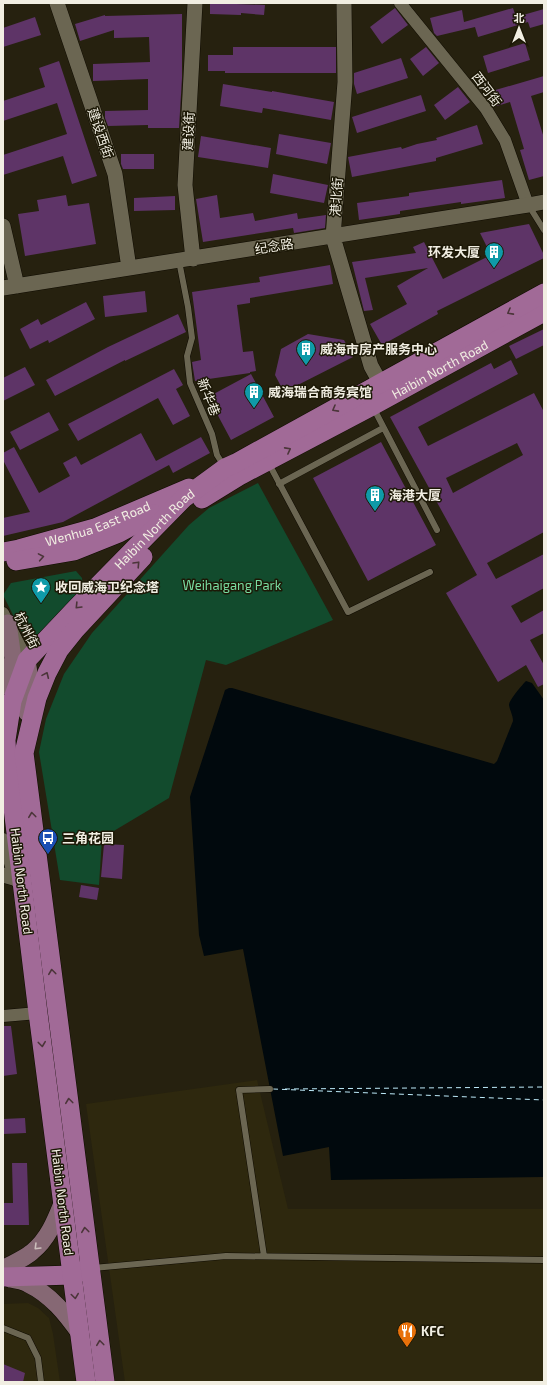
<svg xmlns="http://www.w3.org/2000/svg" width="547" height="1385" font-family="'Exo 2','Noto Sans SC',sans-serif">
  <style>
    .built { fill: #2e280e }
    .green { fill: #124b2d }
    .water { fill: #01090d }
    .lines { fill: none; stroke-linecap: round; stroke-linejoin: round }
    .ferry { stroke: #beebfa; stroke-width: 1; stroke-dasharray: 5 4; stroke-linecap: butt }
    .building { fill: #5e3467; fill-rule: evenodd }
    .service-casing { stroke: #0f0b00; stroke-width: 7 }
    .minor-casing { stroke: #0f0b00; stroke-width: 13 }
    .tertiary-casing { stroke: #0f0b00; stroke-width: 16 }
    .secondary-casing { stroke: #0f0b00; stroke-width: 18 }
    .primary-casing { stroke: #0f0b00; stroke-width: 20 }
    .service { stroke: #6b6652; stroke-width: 6 }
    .minor { stroke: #6b6652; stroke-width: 12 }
    .tertiary { stroke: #6b6652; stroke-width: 15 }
    .secondary { stroke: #866874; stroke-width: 17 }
    .primary { stroke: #a16a97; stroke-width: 19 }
    .oneway { stroke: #4b3539 }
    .oneway2 { stroke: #ccbfbc }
    .labels { text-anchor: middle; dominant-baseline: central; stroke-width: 3; stroke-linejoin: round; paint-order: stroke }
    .street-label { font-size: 13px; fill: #f1eee2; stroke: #1c1806 }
    .poi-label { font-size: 13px; font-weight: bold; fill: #f1eee2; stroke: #1c1806; text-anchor: start }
    .park-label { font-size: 13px; fill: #79dda1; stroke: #1c1806 }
  </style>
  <rect width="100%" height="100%" fill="#26210f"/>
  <!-- built -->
  <path class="built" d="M257 1080 288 1209H544V1382H125L86 1104Z
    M28 1303 38 1308 49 1318 53 1334 60 1382H3V1304Z"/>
  <!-- green -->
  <path class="green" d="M258 483 333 620 226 665 206 660 169 798 102 838 99 885 60 880 39 752 46 719 64 674 92 633 189 525 209 508Z
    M76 571 82 578 83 589 41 633 32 636 22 633 3 595 11 583Z"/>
  <!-- water -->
  <path class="water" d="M526 681 532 683 544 700V1177L331 1180 329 1147 283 1156 243 949 204 956 199 935 190 797 225 690 229 688H232L494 764 497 761 513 721C513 715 510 711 509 705 509 700 520 688 524 683Z"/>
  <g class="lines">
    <!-- ferry -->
    <path class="ferry" d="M273 1089 544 1100
      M285 1089 544 1087"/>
  </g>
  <!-- building -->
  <path class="building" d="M210 3 265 5 264 15 241 13V15L210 14Z
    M395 8 408 25 382 44 370 27Z
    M513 8 516 17 544 9V24L530 28 528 22 478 37 475 27 437 36 434 33 430 18 462 10 464 22Z
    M182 14V78L179 128H148V125L108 126 105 118V111L148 110V79L93 81V64L150 62 149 37 114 38V30L80 41 75 24 105 15V16Z
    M35 17 41 35 3 47V28Z
    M525 43 530 60 488 73 483 56Z
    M233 47H336V73H225V71H208V55H233Z
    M426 47 439 63 423 76 410 59Z
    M401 58 408 78 357 94 354 84V73Z
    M59 61 97 176 72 184 63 156 3 175V155L67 134 57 103 3 121V101L45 87 39 68Z
    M544 76V92L531 96 544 138V176L529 180 520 150 524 149 510 102 497 106 492 91Z
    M223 84 272 92V91L334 102 331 120 263 108 262 113 220 106Z
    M458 87 470 102 445 120 434 105Z
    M421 95 426 111 357 133 352 117Z
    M477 125 483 144 436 158V161L352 177 348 157 401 147 402 149 417 144 437 140 436 138Z
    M279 134 331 143 327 164 276 154Z
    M201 136 271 148 268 168 198 157Z
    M121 154H154V169H123L121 164Z
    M273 174 328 185 324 203 270 193Z
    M502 180 505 198 461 204V202L400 211V214L359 220 357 203 409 196V193Z
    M66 195 68 206 89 203 96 244 25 256 18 214 39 211 37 200Z
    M217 195 220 218 253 213 255 221 297 213 298 219 326 215 325 228 294 233 293 228 203 242 196 199Z
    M175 196V210L134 211V198Z
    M529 224 544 255V258L437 311 438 314 382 345 370 324 407 304 397 286 428 268 365 278 373 310 364 311 352 262 416 253 413 247 424 242 443 279 491 255 480 233Z
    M330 265 333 284 250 298V303L237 305 243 352 253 351 256 371 250 372V373L195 381 192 362 201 360 192 292 260 282 259 277Z
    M145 291 147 312 105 317 103 296Z
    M86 302 95 319 49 343 48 340 30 349 20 329 38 319 41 325Z
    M178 314 186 332 125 361V360L55 396 46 380 108 347Z
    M544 329V345L516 359 509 346Z
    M308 334 344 340 353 357 284 392 275 375 281 349Z
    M511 360 518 374 418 427 428 446 534 393 544 412V532L487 563 496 579 544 554V588L511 606 521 623 544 610V633L530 640 544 665V684L538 687 526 665 498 682 446 593 477 575 390 417 491 363 494 369ZM517 443 523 455 453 493 446 478Z
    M25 367 35 385 3 401V378Z
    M174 369 183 385 176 389 190 416 173 425 158 398 78 441 68 424Z
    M251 374 274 417 231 440 208 397Z
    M49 412 59 430 20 450 10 432Z
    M141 433 156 461 201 437 210 453 173 473 169 465 63 522 3 536V518L30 512 3 460V453L14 447 39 493 70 476 63 463 76 456 81 465Z
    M381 442 436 545 368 581 313 478Z
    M104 844 124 845 122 879 101 877Z
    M81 885 99 888 97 900 79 897Z
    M3 1026H11L17 1074 3 1076Z
    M25 1118 26 1133 3 1134V1119Z
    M12 1163H27L29 1225H3V1203H13Z
    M3 1364 25 1373 23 1382H3Z"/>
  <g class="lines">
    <!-- service casing -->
    <g class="service-casing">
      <path id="service" d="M529 206 544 230
        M179 261 188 307 192 338 187 356 190 383 212 434 217 455 224 466
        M373 407 437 530
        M268 462 348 612 430 572
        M279 484 383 428
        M264 1256 239 1090 270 1089
        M93 1268 226 1256 544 1260
        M3 1328 28 1338 38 1358 41 1382"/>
    </g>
    <!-- minor casing -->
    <g class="minor-casing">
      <path id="minor" d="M400 3 486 109 505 140 528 205
        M3 613 27 660
        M3 839 15 880
        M3 1016 38 1013"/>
    </g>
    <!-- tertiary casing -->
    <g class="tertiary-casing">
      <path id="tertiary" d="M57 3 115 174 129 268
        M344 3 345 82 333 237 371 366 381 384
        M3 226 17 286
        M193 259 185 185 195 3
        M3 288 528 205 544 202
        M3 875 21 880"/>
    </g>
    <!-- secondary casing -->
    <g class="secondary-casing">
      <path id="secondary" d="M3 686 13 659 8 623
        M27 713C29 694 31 679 27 660
        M4 1268C13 1263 24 1259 32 1252 48 1239 55 1221 63 1201
        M10 1279C16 1280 23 1281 28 1284 51 1295 66 1314 80 1334"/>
    </g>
    <!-- primary casing -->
    <g class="primary-casing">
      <g id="primary">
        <path id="s1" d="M202 499 241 475 372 406 544 312"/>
        <path id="s2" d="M3 552 19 549 95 528 189 488"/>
        <path d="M16 561 74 551 119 533 154 514"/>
        <path d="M3 1277 73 1275 85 1270"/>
        <path id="s3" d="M86 1382 38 1013 7 759 6 740 12 701 27 660 78 606 184 498 225 468 236 463 544 293"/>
        <path d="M105 1382 24 753 37 698 47 673 59 650 75 630 143 557"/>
      </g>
    </g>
    <!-- service -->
    <use href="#service" class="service"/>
    <!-- minor -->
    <use href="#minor" class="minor"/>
    <!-- tertiary -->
    <use href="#tertiary" class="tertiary"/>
    <!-- secondary -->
    <use href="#secondary" class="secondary"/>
    <!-- primary -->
    <use href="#primary" class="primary"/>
  </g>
  <!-- one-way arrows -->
  <defs><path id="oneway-chevron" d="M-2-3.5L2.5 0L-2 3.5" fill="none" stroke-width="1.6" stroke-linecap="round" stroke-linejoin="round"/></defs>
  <g class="oneway">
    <use href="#oneway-chevron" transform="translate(510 312) rotate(151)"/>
    <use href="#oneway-chevron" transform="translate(335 409) rotate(151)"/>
    <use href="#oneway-chevron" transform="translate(288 450) rotate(-28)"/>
    <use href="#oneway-chevron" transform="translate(41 557) rotate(-10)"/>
    <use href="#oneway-chevron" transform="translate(137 564) rotate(-47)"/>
    <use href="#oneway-chevron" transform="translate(78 606) rotate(134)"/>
    <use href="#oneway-chevron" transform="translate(46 675) rotate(-66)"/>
    <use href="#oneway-chevron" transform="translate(32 815) rotate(-97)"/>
    <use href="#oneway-chevron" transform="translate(52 972) rotate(-97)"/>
    <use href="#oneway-chevron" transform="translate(42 1044) rotate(83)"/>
    <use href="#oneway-chevron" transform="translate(69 1101) rotate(-97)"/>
    <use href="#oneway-chevron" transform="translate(85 1230) rotate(-97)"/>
    <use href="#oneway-chevron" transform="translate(75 1296) rotate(82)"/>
    <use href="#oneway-chevron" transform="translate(100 1343) rotate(-97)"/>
  </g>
  <use class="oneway2" href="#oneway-chevron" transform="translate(37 1247) rotate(135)"/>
  <!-- icons -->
  <defs>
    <g id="building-pin" transform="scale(1)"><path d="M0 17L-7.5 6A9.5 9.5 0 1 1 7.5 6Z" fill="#0f9aa8" stroke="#1c1806"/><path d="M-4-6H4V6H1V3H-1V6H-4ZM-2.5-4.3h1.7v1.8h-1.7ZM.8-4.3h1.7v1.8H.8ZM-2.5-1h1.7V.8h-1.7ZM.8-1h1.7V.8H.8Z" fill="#fff"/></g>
    <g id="sight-pin" transform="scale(1)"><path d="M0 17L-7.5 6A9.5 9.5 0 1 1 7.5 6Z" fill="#0f9aa8" stroke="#1c1806"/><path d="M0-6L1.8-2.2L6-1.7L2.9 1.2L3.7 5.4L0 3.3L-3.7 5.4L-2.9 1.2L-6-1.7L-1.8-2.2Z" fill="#fff"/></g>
    <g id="bus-pin" transform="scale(1)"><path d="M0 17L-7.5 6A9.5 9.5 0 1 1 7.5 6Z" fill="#1a4fb4" stroke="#1c1806"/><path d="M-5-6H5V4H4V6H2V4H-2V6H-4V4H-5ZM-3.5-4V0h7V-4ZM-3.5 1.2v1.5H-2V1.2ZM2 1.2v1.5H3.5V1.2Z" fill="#fff"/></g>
    <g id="restaurant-pin" transform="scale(1)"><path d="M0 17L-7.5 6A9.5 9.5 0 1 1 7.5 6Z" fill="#e8710a" stroke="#1c1806"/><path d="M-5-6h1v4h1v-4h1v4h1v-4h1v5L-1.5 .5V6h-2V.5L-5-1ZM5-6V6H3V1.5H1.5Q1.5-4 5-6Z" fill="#fff"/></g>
  </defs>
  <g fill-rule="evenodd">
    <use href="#building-pin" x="494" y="252"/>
    <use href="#building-pin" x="306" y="349"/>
    <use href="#building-pin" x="254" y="392"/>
    <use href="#building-pin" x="375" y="495"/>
    <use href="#sight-pin" x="41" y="587"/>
    <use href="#bus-pin" x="48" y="838"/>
    <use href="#restaurant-pin" x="407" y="1331"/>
  </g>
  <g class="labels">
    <!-- street labels -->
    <g class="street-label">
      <text transform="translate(487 89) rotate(53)">西河街</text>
      <text transform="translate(188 131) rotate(-87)">建设街</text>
      <text transform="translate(101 133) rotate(71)">建设西街</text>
      <text transform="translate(336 197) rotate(-86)">港北街</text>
      <text transform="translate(274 246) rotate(-9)">纪念路</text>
      <text stroke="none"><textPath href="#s1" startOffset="271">Haibin North Road</textPath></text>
      <text transform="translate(209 397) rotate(69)">新华巷</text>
      <text stroke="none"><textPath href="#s2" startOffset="99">Wenhua East Road</textPath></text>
      <text stroke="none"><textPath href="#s3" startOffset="913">Haibin North Road</textPath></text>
      <text transform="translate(27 630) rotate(63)">杭州街</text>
      <text transform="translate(22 881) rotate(83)">Haibin North Road</text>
      <text transform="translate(63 1202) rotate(83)">Haibin North Road</text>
    </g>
    <!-- poi labels -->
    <g class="poi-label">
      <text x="480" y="252" text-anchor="end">环发大厦</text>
      <text x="320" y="349">威海市房产服务中心</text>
      <text x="268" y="392">威海瑞合商务宾馆</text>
      <text x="389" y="495">海港大厦</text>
      <text x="55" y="587">收回威海卫纪念塔</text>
      <text x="62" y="838">三角花园</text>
      <text x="421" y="1331">KFC</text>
    </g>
    <!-- park labels -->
    <g class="park-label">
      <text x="232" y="585">Weihaigang Park</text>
    </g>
  </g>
  <!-- border -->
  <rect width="547" height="1385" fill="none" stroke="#f1eee2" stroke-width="8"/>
  <!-- north arrow -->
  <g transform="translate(519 28)" stroke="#1c1806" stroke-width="3" paint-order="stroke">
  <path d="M0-3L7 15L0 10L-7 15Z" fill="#f1eee2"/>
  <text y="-6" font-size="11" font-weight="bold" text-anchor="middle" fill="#f1eee2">北</text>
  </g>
</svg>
